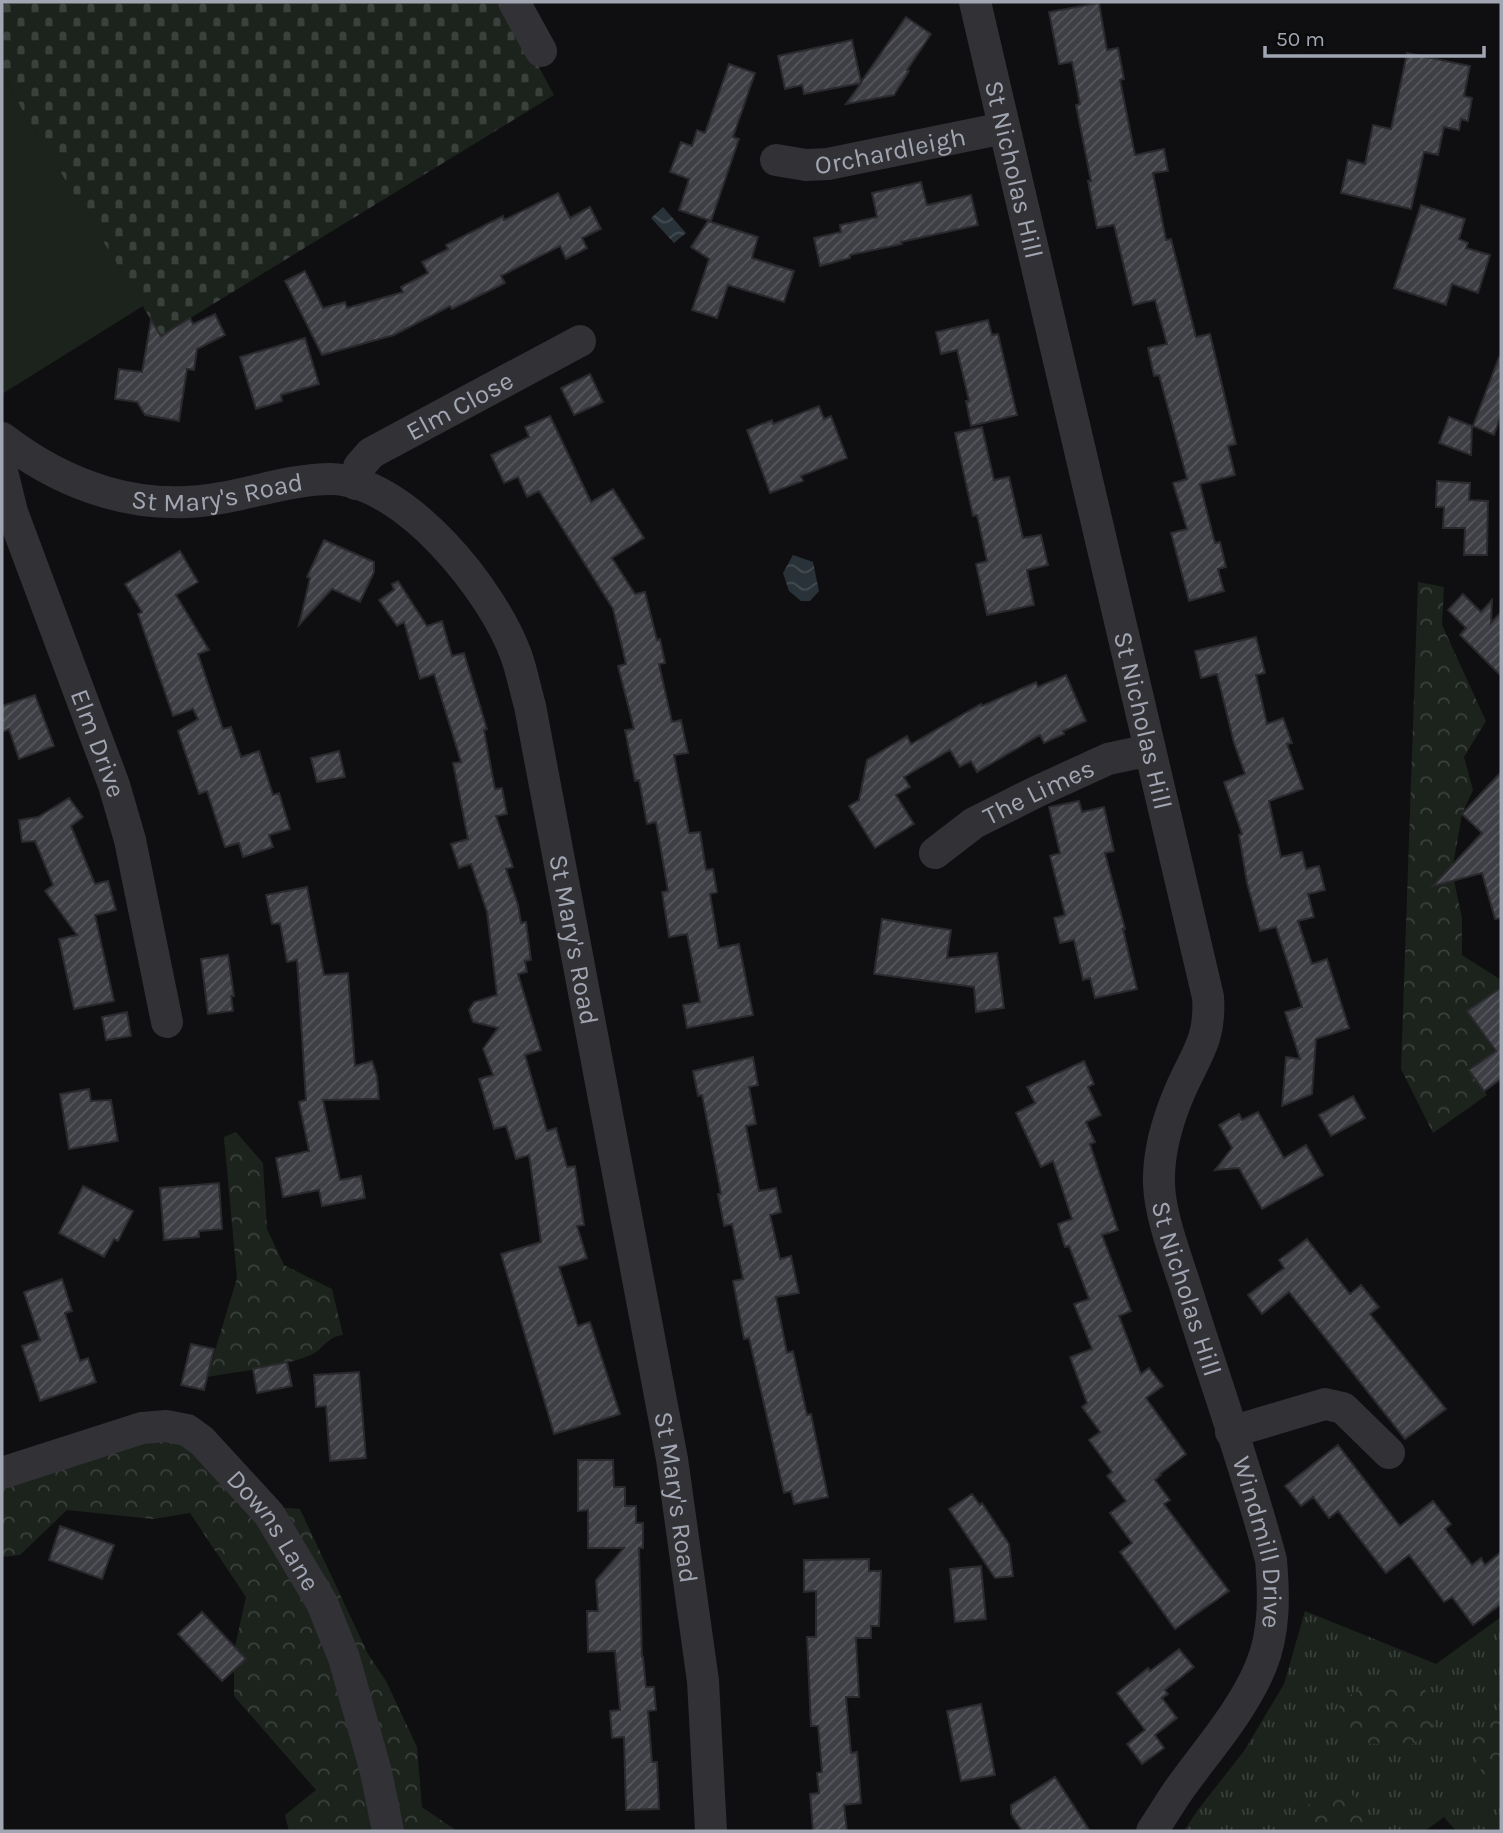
<svg xmlns="http://www.w3.org/2000/svg" width="1503" height="1833" font-family="Karla,sans-serif">
  <style>
    .grass { fill: url(#grass-tufts) }
    .forest { fill: url(#forest-crowns) }
    .cemetery { fill: url(#cemetery-stones) }
    .park { fill: #1c231d }
    .water { fill: url(#water-waves) }
    .building { fill: url(#building-hatch); stroke: #2a292d; stroke-width: 2 }
    .lines { fill: none; stroke-linecap: round; stroke-linejoin: round }
    .street { stroke: #313136; stroke-width: 32 }
    .labels { text-anchor: middle; dominant-baseline: central; stroke-width: 5; stroke-linejoin: round; paint-order: stroke }
    .street-label { font-size: 26px; fill: #a1a6b2; stroke: #0b0b0c }
  </style>
  <defs>
    <pattern id="grass-tufts" width="24" height="20" patternUnits="userSpaceOnUse" patternTransform="scale(1.75)"><rect width="24" height="20" fill="#1c231d"/><path d="M3 7l-1-3M5 7V3M7 7l1-3M15 17l-1-3M17 17v-4M19 17l1-3" fill="none" stroke="#3a403b"/></pattern>
    <pattern id="forest-crowns" width="20" height="18" patternUnits="userSpaceOnUse" patternTransform="scale(1.75)"><rect width="20" height="18" fill="#1c231d"/><path d="M2 6a3 3 0 1 1 6 0M12 15a3 3 0 1 1 6 0" fill="none" stroke="#3a403b"/></pattern>
    <pattern id="cemetery-stones" width="16" height="16" patternUnits="userSpaceOnUse" patternTransform="scale(1.75)"><rect width="16" height="16" fill="#1c231d"/><path d="M2 7V4a2 2 0 0 1 4 0v3zM10 15v-3a2 2 0 0 1 4 0v3z" fill="#3a403b"/></pattern>
    <pattern id="water-waves" width="16" height="10" patternUnits="userSpaceOnUse" patternTransform="scale(1.75)"><rect width="16" height="10" fill="#293239"/><path d="M0 5q4-4 8 0t8 0" fill="none" stroke="#454d53"/></pattern>
    <pattern id="building-hatch" width="6" height="6" patternUnits="userSpaceOnUse" patternTransform="scale(1.75)"><rect width="6" height="6" fill="#3e3f44"/><path d="M-1 1l2-2M0 6l6-6M5 7l2-2" fill="none" stroke="#57585d"/></pattern>
  </defs>
  <rect width="100%" height="100%" fill="#0f0f11"/>
  <!-- grass -->
  <path class="grass" d="M1305 1611 1436 1664 1501 1617V1831H1456L1444 1817 1425 1831H1184L1197 1811 1244 1751 1284 1684Z"/>
  <!-- forest -->
  <path class="forest" d="M1418 582 1444 587 1442 625 1486 721 1464 757 1473 790 1462 814 1452 871 1462 918V955L1501 980V1000L1495 992 1468 1011 1495 1052 1469 1070 1487 1095 1433 1133 1401 1069Z
    M236 1132 263 1163 267 1229 284 1265 332 1289 343 1335C326 1337 324 1349 311 1355 279 1368 241 1371 207 1377L237 1278 224 1137Z
    M166 1436 188 1442 238 1504 300 1509 368 1654 386 1681 417 1747 422 1807 457 1831H289L285 1815 316 1790 234 1696V1651L246 1597 190 1513 153 1519 67 1510 20 1555 2 1557V1480Z
    M1376 1680 1425 1689 1435 1715 1431 1731 1411 1745 1352 1743 1336 1730 1340 1701Z
    M1495 1713 1501 1714V1785L1482 1773 1471 1742Z
    M1350 1791 1369 1821 1366 1831H1295L1294 1829 1311 1801Z"/>
  <!-- cemetery -->
  <path class="cemetery" d="M2 2H504L554 95 161 336 22 110 2 71Z"/>
  <!-- park -->
  <path class="park" d="M2 71 22 110 143 306 2 394Z"/>
  <!-- water -->
  <path class="water" d="M663 207 686 233 674 243 651 218Z
    M793 555 813 562 819 591 810 601H801L789 591 783 573Z"/>
  <!-- building -->
  <path class="building" d="M1099 3 1107 50 1118 48 1124 79 1120 80 1135 155 1164 149 1168 171 1153 173 1166 240 1171 239 1196 337 1210 334 1236 444 1228 446 1235 475 1200 484 1215 543 1220 542 1226 567 1218 569 1224 591 1189 601 1171 533 1187 529 1173 483 1187 479 1159 375 1154 376 1148 348 1167 344 1155 300 1133 305 1114 225 1097 228 1088 181H1091L1076 105 1080 104 1072 62 1059 64 1049 12Z
    M906 17 931 34 907 70 909 71 894 95 846 104 861 83 804 94 802 85 785 89 778 56 852 40 861 82Z
    M1407 53 1470 66 1464 96 1472 98 1468 121 1461 119 1459 130 1444 127 1438 155 1424 152 1411 209 1341 193 1348 160 1365 164 1373 125 1391 129Z
    M729 64 755 73 733 137 739 139 711 221 679 210 689 179 670 172 681 142 692 146 697 130 705 133Z
    M921 182 927 205 971 195 978 225 901 242 902 244 850 255V258L820 266 814 238 841 232 840 225 877 217 872 193Z
    M558 193 570 218 590 207 601 229 582 238 587 248 566 259 560 246 501 276 505 283 452 309 450 306 394 335 322 355 285 281 305 271 323 308 345 302 347 308 403 292 401 287 428 273 422 262 448 249 446 245 503 216 504 220Z
    M1421 205 1465 219 1459 239 1468 243 1466 248 1490 255 1478 293 1452 284 1446 305 1394 288Z
    M708 221 758 237 752 258 794 271 784 302 728 285 717 318 692 310 709 259 691 247Z
    M215 314 225 335 197 349 194 370 187 369 179 421 145 415 137 402 115 399 119 369 142 372 151 320 161 336 190 318 193 324Z
    M988 320 992 335 998 334 1017 415 971 426 966 401H969L957 350 941 354 936 332Z
    M305 338 319 384 281 395 282 401 256 409 240 357Z
    M1499 357H1501V415L1494 435 1473 426Z
    M590 374 603 402 574 415 561 388Z
    M819 406 824 419 831 416 847 458 801 476 803 481 770 493 747 430 772 420 773 424Z
    M550 416 591 502 613 489 644 538 612 558 635 594 645 592 657 640 660 639 665 663 659 664 672 722 681 720 688 753 674 755 689 833 700 832 706 870 713 869 717 892 710 894 719 948 739 944 753 1015 687 1028 683 1005 700 1002 687 934 669 937 662 892 668 891 656 822 647 824 639 780 635 781 625 730 634 729 618 666 626 664 613 609 539 491 527 497 518 477 504 483 491 455 529 437 525 427Z
    M1449 417 1472 426 1471 455 1439 443Z
    M982 427 994 480 1009 477 1023 538 1041 535 1048 565 1027 570 1034 605 987 615 976 564 987 561 977 515 973 516 955 433Z
    M1437 481 1470 483 1469 500 1488 501 1487 555H1464L1465 528H1443L1444 507H1436Z
    M324 540 374 562V572L360 602 332 589 299 625 310 578 307 577Z
    M180 551 198 582 176 595 209 650 198 654 223 729 231 727 241 757 259 751 273 795 279 793 290 829 269 835 273 847 243 857 239 843 225 847 207 791 199 794 178 731 198 719 193 709 173 716 138 614 142 612 125 584Z
    M398 581 427 626 442 621 452 656 464 653 487 729 484 730 495 789 502 788 507 814 496 816 513 867 506 869 518 905 521 923 526 922 531 960 525 961 527 972 518 974 541 1050 525 1055 547 1131 556 1128 567 1167 575 1166 584 1225 577 1226 587 1258 559 1267 578 1326 590 1322 620 1414 554 1434 501 1254 541 1242 529 1155 516 1159 506 1126 494 1129 479 1079 493 1075 483 1049 498 1028 473 1022 469 1010 474 1002 497 995 487 912 471 864 459 868 451 844 468 839 453 763 461 762 434 674 420 679 404 622 397 626 379 600 394 590 392 584Z
    M1463 594 1481 612 1492 600 1491 623 1501 612V676L1460 635 1466 628 1448 610Z
    M1256 637 1265 673 1256 675 1267 724 1283 718 1292 743 1287 744 1303 789 1269 801 1281 857 1302 852 1306 869 1319 866 1325 890 1308 894 1314 917 1298 921 1312 964 1327 959 1349 1028 1316 1039 1312 1094 1282 1106 1286 1057 1300 1059 1285 1012 1302 1007 1276 927 1260 931 1247 883 1239 835 1242 834 1224 782 1245 774 1234 743 1217 674 1201 678 1195 651Z
    M1066 675 1086 721 1063 731 1064 734 1044 743 1040 735 977 772 971 761 960 767 950 750 904 777 910 787 896 795 914 824 875 848 849 806 859 800 867 760 907 736 911 744 981 704 982 706 1036 682 1038 687Z
    M35 695 54 746 19 759 9 729 2 732V706Z
    M339 751 345 777 317 782 311 758Z
    M1501 772V918L1495 919 1482 873 1433 886 1482 833 1462 814Z
    M69 798 83 817 71 826 95 884 108 881 116 910 95 915 114 1001 74 1009 59 939 77 935 45 891 53 885 35 841 22 842 19 820 38 817Z
    M1079 801 1082 812 1104 807 1114 851 1105 853 1125 929H1123L1137 989 1095 998 1090 978 1083 980 1074 940 1060 943 1054 918 1065 915 1050 856 1060 853 1049 807Z
    M307 887 324 975 348 973 355 1066 372 1061 377 1076 379 1099 323 1100 340 1180 361 1176 365 1198 322 1206 319 1190 283 1197 276 1158 309 1151 299 1102 306 1100 297 960 287 962 280 923 272 924 266 895Z
    M882 919 951 930 947 958 997 953 1004 1008 976 1012 974 987 874 974Z
    M228 955 234 996H231L233 1011 208 1014 201 959Z
    M1501 988V1079L1484 1091 1469 1070 1496 1051 1467 1011Z
    M127 1012 131 1036 106 1040 102 1017Z
    M753 1057 758 1085 749 1087 756 1124 746 1126 759 1191 776 1188 781 1212 770 1215 780 1259 791 1256 799 1293 776 1297 787 1353 793 1351 807 1415 811 1414 828 1497 794 1504 791 1491 784 1493 749 1338 744 1339 733 1281 743 1279 732 1224 724 1226 718 1194H721L702 1095 698 1096 693 1071Z
    M1084 1061 1094 1084 1088 1087 1101 1115 1086 1122 1095 1142 1090 1144 1118 1230 1102 1235 1131 1311 1119 1316 1141 1374 1149 1368 1163 1386 1146 1398 1186 1454 1160 1474 1161 1475 1155 1480 1170 1500 1164 1504 1229 1591 1175 1629 1120 1552 1132 1543 1110 1513 1126 1501 1107 1476 1112 1472 1089 1440 1100 1432 1082 1407 1087 1403 1070 1357 1092 1349 1074 1304 1089 1299 1069 1246 1065 1247 1058 1224 1072 1219 1053 1161 1041 1167 1016 1113 1035 1103 1027 1087Z
    M89 1089 91 1101 111 1100 118 1141 69 1149 60 1094Z
    M1353 1096 1365 1118 1331 1136 1319 1115Z
    M1258 1112 1284 1158 1306 1145 1323 1175 1262 1209 1239 1168 1215 1170 1232 1148 1219 1125 1239 1114 1242 1120Z
    M219 1183 222 1229 199 1231V1237L164 1240 160 1188Z
    M83 1186 133 1211 118 1241 114 1239 104 1257 59 1233Z
    M1307 1239 1350 1294 1361 1285 1379 1307 1370 1314 1446 1409 1405 1439 1289 1292 1262 1314 1248 1295 1284 1268 1279 1260Z
    M62 1279 72 1311 65 1313 80 1361 88 1358 96 1382 40 1401 22 1346 40 1340 24 1292Z
    M191 1344 214 1349 204 1390 181 1385Z
    M287 1362 292 1386 257 1393 253 1369Z
    M359 1372 366 1458 330 1461 326 1406 316 1407 314 1375Z
    M1338 1445 1400 1526 1433 1501 1451 1524 1445 1529 1472 1565 1481 1558 1485 1565 1501 1552V1604L1473 1625 1452 1597 1444 1602 1409 1555 1386 1573 1338 1511 1329 1518 1313 1497 1301 1506 1285 1486Z
    M578 1460H613L614 1487H625V1506H636V1523H643V1548H639L642 1657H643L646 1687H654L656 1710 648 1711 652 1762H657L659 1809 626 1810 624 1737 612 1738 610 1711 620 1710 615 1651 588 1652 587 1611H598L596 1580 624 1548H588V1510L578 1511Z
    M972 1494 980 1505 982 1503 1009 1544 1013 1576 995 1578 949 1509Z
    M60 1526 114 1545 102 1579 49 1560Z
    M869 1559V1571H881L879 1626H871V1638H856L859 1697H846L851 1753 857 1752 861 1803 844 1805 847 1831H813L810 1794 819 1793 817 1773 822 1772 818 1726H811L807 1637H816V1591L804 1592V1560Z
    M981 1566 986 1619 955 1622 950 1569Z
    M202 1612 246 1659 222 1681 178 1634Z
    M1179 1649 1194 1667 1165 1690 1168 1694 1162 1698 1177 1718 1155 1735 1164 1748 1142 1764 1127 1744 1145 1730 1117 1693 1148 1668 1150 1671Z
    M981 1704 995 1775 961 1781 947 1711Z
    M1055 1777 1090 1831H1022L1011 1814V1805Z"/>
  <g class="lines">
    <!-- street -->
    <g class="street">
      <path d="M514 2 541 51"/>
      <path id="s1" d="M975 2 1208 997C1211 1040 1196 1054 1180 1091 1168 1119 1158 1153 1159 1184 1160 1219 1180 1267 1190 1301 1217 1387 1248 1473 1271 1560 1274 1595 1275 1632 1261 1666 1242 1712 1207 1750 1178 1791 1169 1804 1161 1818 1152 1831"/>
      <path id="s2" d="M776 160 806 165 828 164 1004 128"/>
      <path id="s3" d="M2 438C65 487 141 513 221 498 256 492 294 479 331 479 405 480 493 591 516 655 522 671 525 689 530 706L672 1459 703 1681 711 1831"/>
      <path id="s4" d="M2 471 12 512 114 785 130 840 167 1022"/>
      <path id="s5" d="M356 484 359 467 371 453 580 341"/>
      <path id="s6" d="M935 853 974 823 1036 792 1108 759 1150 750"/>
      <path d="M1231 1432 1325 1404 1343 1408 1389 1453"/>
      <path id="s7" d="M2 1473 142 1428 166 1426 187 1430 202 1441 269 1514 322 1603 344 1658 376 1772 388 1831"/>
    </g>
  </g>
  <g class="labels">
    <!-- street labels -->
    <g class="street-label">
      <text stroke="none"><textPath href="#s2" startOffset="116">Orchardleigh</textPath></text>
      <text stroke="none"><textPath href="#s1" startOffset="172">St Nicholas Hill</textPath></text>
      <text stroke="none"><textPath href="#s5" startOffset="136">Elm Close</textPath></text>
      <text stroke="none"><textPath href="#s3" startOffset="231">St Mary's Road</textPath></text>
      <text stroke="none"><textPath href="#s1" startOffset="738">St Nicholas Hill</textPath></text>
      <text stroke="none"><textPath href="#s4" startOffset="289">Elm Drive</textPath></text>
      <text stroke="none"><textPath href="#s6" startOffset="121">The Limes</textPath></text>
      <text stroke="none"><textPath href="#s3" startOffset="903">St Mary's Road</textPath></text>
      <text stroke="none"><textPath href="#s1" startOffset="1326">St Nicholas Hill</textPath></text>
      <text stroke="none"><textPath href="#s3" startOffset="1470">St Mary's Road</textPath></text>
      <text stroke="none"><textPath href="#s7" startOffset="326">Downs Lane</textPath></text>
      <text stroke="none"><textPath href="#s1" startOffset="1591">Windmill Drive</textPath></text>
    </g>
  </g>
  <!-- border -->
  <rect width="1503" height="1833" fill="none" stroke="#a1a6b2" stroke-width="7"/>
  <!-- scale -->
  <path d="M1265 46v10h219v-10" fill="none" stroke="#a1a6b2" stroke-width="3.5"/>
  <text x="1276" y="46" font-size="21" fill="#a1a6b2" stroke="#0b0b0c" stroke-width="5" paint-order="stroke">50 m</text>
</svg>
